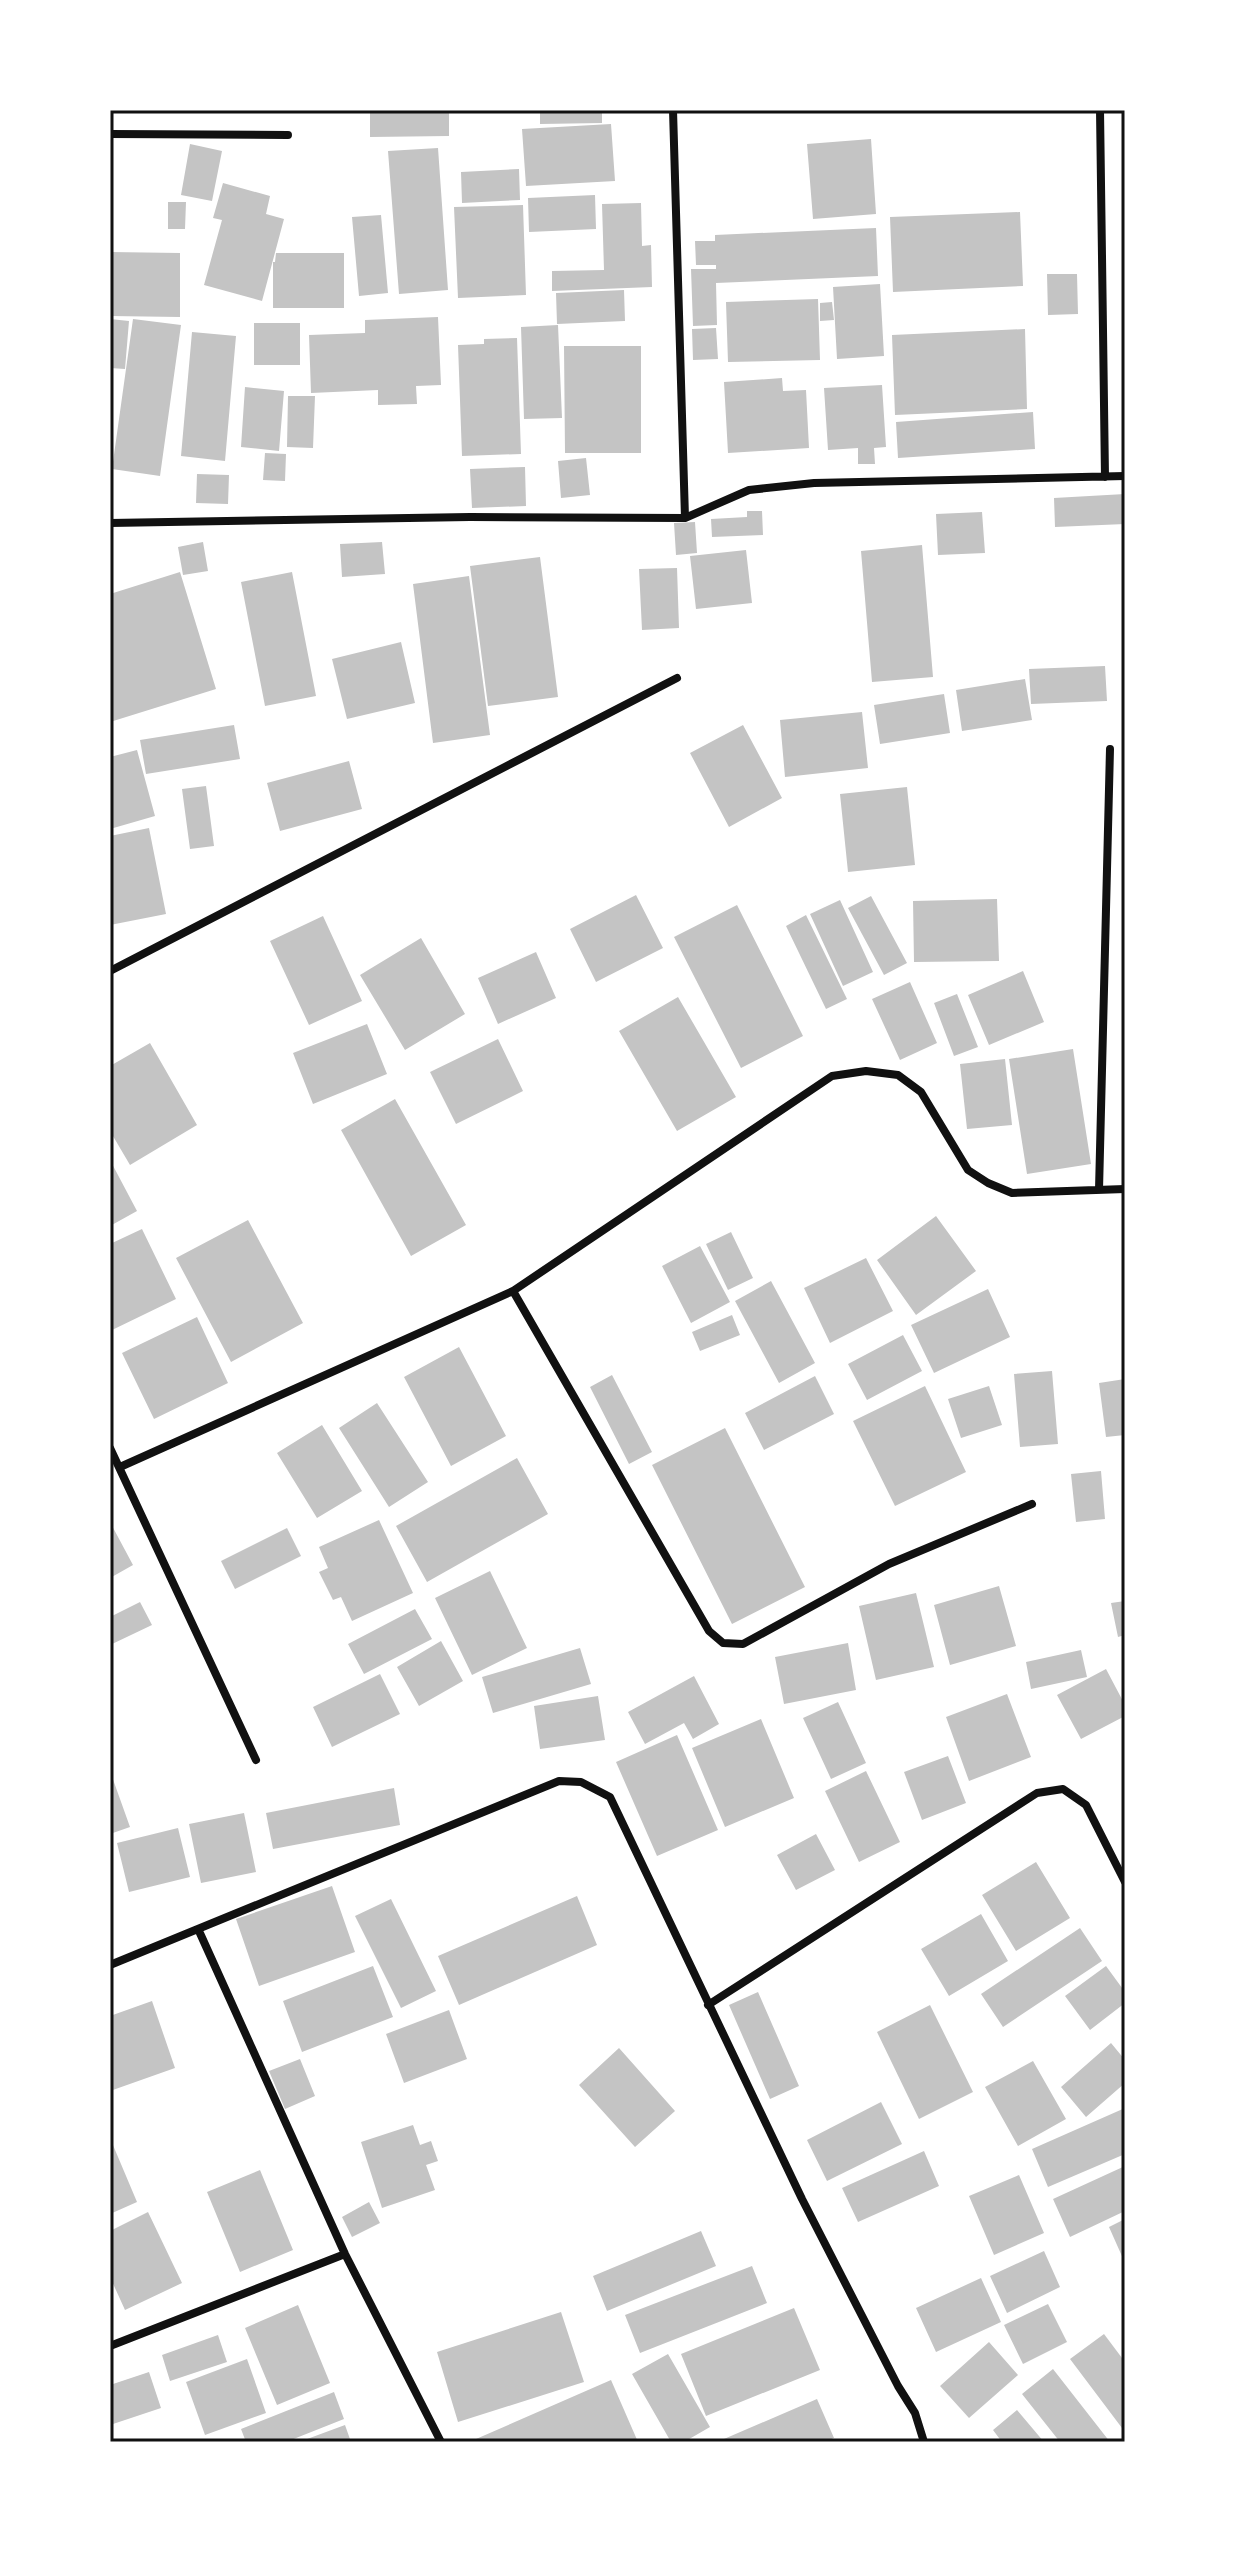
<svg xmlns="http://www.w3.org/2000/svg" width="1235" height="2552" font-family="Signika,sans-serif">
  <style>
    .building { fill: #c4c4c4 }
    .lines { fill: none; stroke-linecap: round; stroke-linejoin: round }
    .minor { stroke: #111; stroke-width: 8 }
    .neatline { fill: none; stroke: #111; stroke-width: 3 }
  </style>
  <rect width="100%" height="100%" fill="#fff"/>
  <!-- building -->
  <path class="building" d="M370 110H449V136L370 137Z
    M540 110H602V123L540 124Z
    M611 124 615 181 526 186 522 129Z
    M871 139 876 214 813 219 807 144Z
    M190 144 222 151 212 201 181 195Z
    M438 148 448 290 399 294 388 151Z
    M519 169 520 200 462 203 461 172Z
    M223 183 270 196 266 214 284 219 262 301 204 285 222 220 213 218Z
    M595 195 596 229 529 232 528 198Z
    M168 202H186L185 229H168Z
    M641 203 642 246 651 245 652 287 552 291V271L604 270 602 204Z
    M523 205 526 295 458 298 454 207Z
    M1020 212 1023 286 893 292 890 217Z
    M381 215 388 293 359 296 352 217Z
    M876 228 878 276 716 283 717 325 693 326 691 269H716V265H696L695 241H715V235Z
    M110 252 180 253V317L110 316Z
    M276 253H344V308H273V262H275Z
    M1047 274H1077L1078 314 1048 315Z
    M880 284 884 356 837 359 833 287Z
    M624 290 625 321 557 324 556 293Z
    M818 299 820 360 728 362 726 302Z
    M832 302 834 320 820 321V303Z
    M438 317 441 385 416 386 417 404 378 405V390L311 393 309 335 365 333V320Z
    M110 319 129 321 125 369 110 368Z
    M133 319 181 325 160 476 112 469Z
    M254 323H300V365H254Z
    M558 325 562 418 524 419 521 327Z
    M716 328 718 359 693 360 692 329Z
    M1025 329 1027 409 895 415 892 335Z
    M192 332 236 336 225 461 181 456Z
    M517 338 521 454 462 456 458 345 484 344V339Z
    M564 346H641V453H565Z
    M782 378 783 391 806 390 809 448 728 453 724 382Z
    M882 385 886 447 874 448 875 464H858V448L828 450 824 388Z
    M245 387 284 391 279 451 241 447Z
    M288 396H315L313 448 287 447Z
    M1033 412 1035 449 898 458 896 422Z
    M265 453 286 454 285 481 263 480Z
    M586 458 590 495 561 498 558 461Z
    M525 467 526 506 472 508 470 469Z
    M197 474 229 475 228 504 196 503Z
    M1125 494V524L1055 527 1054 498Z
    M747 511H762L763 535 712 537 711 519 747 517Z
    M982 512 985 553 938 555 936 514Z
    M695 522 697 553 676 555 674 523Z
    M203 542 208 571 183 575 178 547Z
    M382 542 385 574 342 577 340 544Z
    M922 545 933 677 872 682 861 551Z
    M746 550 752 603 696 609 690 556Z
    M540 557 558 697 488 706 470 566Z
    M677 568 679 628 642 630 639 569Z
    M180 572 216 689 110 722V594Z
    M292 572 316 696 265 706 241 582Z
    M469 576 490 735 433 743 413 584Z
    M401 642 415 703 347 719 332 659Z
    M1105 666 1107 701 1031 704 1029 669Z
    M1025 679 1032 720 962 731 956 690Z
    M944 694 950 733 880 744 874 705Z
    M862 712 868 768 785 777 780 720Z
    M234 725 240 759 146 774 140 740Z
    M743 725 782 798 729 827 690 753Z
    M137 750 155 816 110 829V757Z
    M349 761 362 809 280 831 267 783Z
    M206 786 214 846 190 849 182 789Z
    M907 787 915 865 848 872 840 794Z
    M149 828 166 914 110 925V836Z
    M636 895 663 948 596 982 570 929Z
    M871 896 907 963 884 975 848 908Z
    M997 899 999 961 914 962 913 901Z
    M840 900 873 972 843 986 810 914Z
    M737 905 803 1036 741 1068 674 937Z
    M806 915 847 999 826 1009 786 926Z
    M323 916 362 1001 309 1025 270 941Z
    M421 938 465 1014 405 1050 360 975Z
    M536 952 556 998 498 1024 478 978Z
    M1023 971 1044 1022 989 1045 968 995Z
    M910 982 937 1043 900 1060 872 999Z
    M957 994 978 1047 954 1056 934 1003Z
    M678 997 736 1097 677 1131 619 1031Z
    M367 1024 387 1074 313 1104 293 1053Z
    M498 1039 523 1091 456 1124 430 1072Z
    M150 1043 197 1125 130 1165 110 1131V1066Z
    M1073 1049 1091 1164 1027 1174 1009 1059Z
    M1005 1059 1012 1125 967 1129 960 1064Z
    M395 1099 466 1225 411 1256 341 1130Z
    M110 1160 137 1211 110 1226Z
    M936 1216 976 1271 916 1315 877 1260Z
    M248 1220 303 1323 231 1362 176 1258Z
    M142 1229 176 1299 110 1331V1244Z
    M731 1232 753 1278 728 1290 706 1244Z
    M700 1246 730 1302 691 1323 662 1266Z
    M866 1258 893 1311 830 1343 804 1288Z
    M771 1281 815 1363 779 1383 735 1301Z
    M988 1289 1010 1337 934 1373 911 1325Z
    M732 1315 740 1335 700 1351 692 1332Z
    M197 1317 228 1383 154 1419 122 1353Z
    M903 1335 922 1371 867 1400 848 1364Z
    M459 1347 506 1436 451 1466 404 1377Z
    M1052 1371 1058 1444 1020 1447 1014 1374Z
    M612 1375 652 1452 629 1464 590 1387Z
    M815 1376 834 1414 764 1450 745 1413Z
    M1125 1379V1435L1106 1437 1099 1383Z
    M925 1386 966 1472 895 1506 853 1421Z
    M989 1386 1002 1425 961 1438 948 1399Z
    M377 1403 428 1482 389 1507 339 1428Z
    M322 1425 362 1491 317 1518 277 1453Z
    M725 1428 805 1587 732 1624 652 1465Z
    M517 1458 548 1514 427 1582 396 1526Z
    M1101 1471 1105 1519 1076 1522 1071 1474Z
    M379 1520 413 1593 352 1621 341 1597 333 1600 319 1572 328 1568 319 1547Z
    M110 1522 133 1565 110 1578Z
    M287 1528 301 1556 235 1589 221 1561Z
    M490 1571 527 1648 472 1675 435 1598Z
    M999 1586 1016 1646 950 1665 934 1605Z
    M916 1593 934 1667 876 1680 859 1606Z
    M1125 1601V1635L1118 1637 1111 1603Z
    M140 1602 152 1625 110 1645V1617Z
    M415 1609 432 1639 364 1674 348 1644Z
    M441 1641 463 1681 419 1706 397 1667Z
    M848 1643 856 1690 784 1704 775 1657Z
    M580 1648 591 1684 493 1713 482 1677Z
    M1081 1650 1087 1677 1031 1689 1026 1662Z
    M1106 1669 1125 1705V1716L1081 1739 1057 1695Z
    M380 1674 400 1714 332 1747 313 1707Z
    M694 1676 719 1724 693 1739 684 1723 645 1744 628 1712Z
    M1007 1694 1031 1757 969 1781 946 1717Z
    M598 1696 605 1740 540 1749 534 1706Z
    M838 1702 866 1763 831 1779 803 1718Z
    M761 1719 794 1798 725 1827 692 1748Z
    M677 1735 718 1830 657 1856 616 1762Z
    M948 1756 966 1803 922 1820 904 1772Z
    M110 1771 130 1827 110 1834Z
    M866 1771 900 1842 859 1862 825 1791Z
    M394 1788 400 1825 273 1849 266 1813Z
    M244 1813 256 1872 201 1883 189 1824Z
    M178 1828 190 1877 129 1892 117 1843Z
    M816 1834 835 1870 796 1890 777 1855Z
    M1036 1862 1070 1918 1016 1951 982 1895Z
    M332 1886 355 1952 259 1986 236 1919Z
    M577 1896 597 1945 459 2005 438 1956Z
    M391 1899 436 1991 401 2008 355 1916Z
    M981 1914 1008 1961 949 1996 921 1949Z
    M1080 1928 1102 1961 1003 2027 981 1994Z
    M373 1966 393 2017 302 2052 283 2001Z
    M1106 1966 1125 1992V2003L1090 2030 1065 1996Z
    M758 1992 799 2086 770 2099 729 2005Z
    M152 2001 175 2068 110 2091V2016Z
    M930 2005 973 2092 919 2119 877 2032Z
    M449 2010 467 2059 404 2083 386 2034Z
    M1111 2043 1125 2060V2083L1086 2117 1061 2087Z
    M619 2048 675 2111 635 2147 579 2085Z
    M300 2059 315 2096 285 2109 269 2071Z
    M1033 2061 1066 2119 1018 2146 985 2087Z
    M881 2102 902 2144 827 2181 807 2140Z
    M1125 2108V2154L1048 2187 1032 2149Z
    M413 2125 420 2145 431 2141 438 2161 426 2165 435 2190 382 2208 361 2142Z
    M110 2138 137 2202 110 2214Z
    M924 2151 939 2186 858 2222 842 2188Z
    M1125 2166V2211L1070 2237 1053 2199Z
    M260 2170 293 2250 240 2272 207 2192Z
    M1019 2175 1044 2233 994 2255 969 2196Z
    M369 2202 380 2223 352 2237 342 2217Z
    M148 2212 182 2283 125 2310 110 2277V2231Z
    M1125 2219V2263L1109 2227Z
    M701 2231 716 2266 607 2311 593 2276Z
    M1044 2251 1060 2287 1007 2313 990 2276Z
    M752 2266 767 2303 640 2353 625 2315Z
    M981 2278 1001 2322 936 2352 916 2308Z
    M1048 2304 1067 2342 1023 2364 1004 2325Z
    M298 2305 330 2383 277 2405 245 2328Z
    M794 2308 820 2370 706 2416 681 2354Z
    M561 2312 584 2382 458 2422 437 2352Z
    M1104 2334 1125 2362V2432L1070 2359Z
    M218 2335 227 2362 170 2381 162 2355Z
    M989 2342 1018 2375 969 2418 940 2386Z
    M668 2354 710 2427 684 2442H671L632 2374Z
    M247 2359 266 2413 205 2435 186 2382Z
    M1053 2369 1110 2442H1060L1022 2394Z
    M149 2372 161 2408 110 2425V2385Z
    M611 2380 638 2442H478L476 2439Z
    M334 2392 344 2419 286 2442H246L241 2429Z
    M817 2399 834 2438 824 2442H717Z
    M1017 2410 1044 2442H1002L993 2430Z
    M345 2425 351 2442H299Z"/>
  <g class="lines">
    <!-- minor -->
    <path class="minor" d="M673 110 685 518
      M1100 110 1105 477
      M110 134 288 135
      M110 523 470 517 685 518 749 490 814 483 1125 476
      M110 971 677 678
      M1099 1190 1110 749
      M513 1291 709 1631 723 1643 743 1644 889 1564 1032 1504
      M110 1448 256 1760
      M120 1467 513 1291 832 1076 866 1071 898 1075 921 1092 968 1170 988 1183 1012 1193 1125 1189
      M199 1931 345 2254 441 2442
      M110 1965 559 1781 581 1782 610 1797 802 2199 898 2386 915 2413 924 2442
      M708 2005 1037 1793 1063 1789 1086 1805 1125 1882
      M110 2346 345 2254"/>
  </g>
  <!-- border -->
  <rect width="1235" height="2552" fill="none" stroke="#ffffff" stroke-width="224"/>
  <rect x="112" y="112" width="1011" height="2328" class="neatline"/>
</svg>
